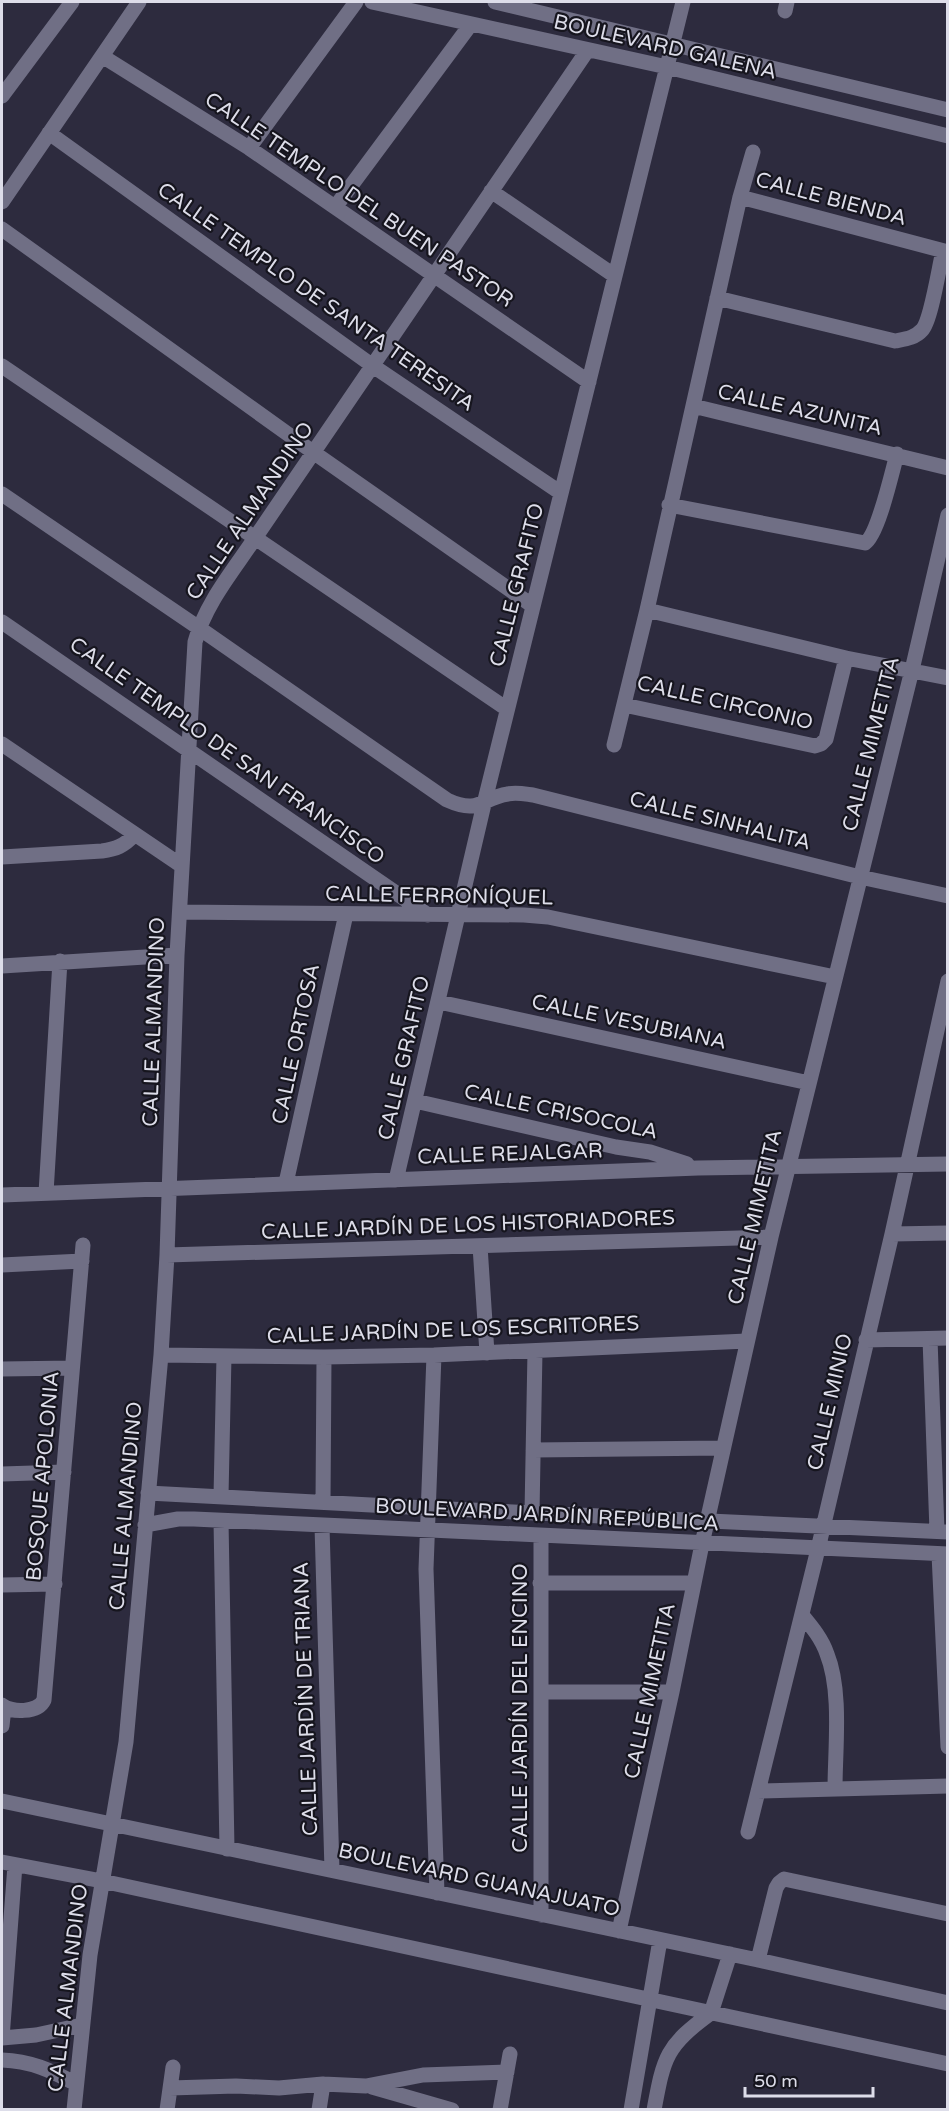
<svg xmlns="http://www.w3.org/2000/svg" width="949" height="2111" font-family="'Varela Round',sans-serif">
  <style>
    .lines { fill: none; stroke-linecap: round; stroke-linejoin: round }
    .minor { stroke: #706f85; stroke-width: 15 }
    .labels { text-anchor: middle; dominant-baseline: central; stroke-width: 4.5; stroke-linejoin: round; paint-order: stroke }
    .street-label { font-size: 21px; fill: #dddde9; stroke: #16151e }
  </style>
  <rect width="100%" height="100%" fill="#2d2b3e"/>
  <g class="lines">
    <!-- minor -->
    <path class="minor" d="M372 2 667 67 948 136
      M495 2 948 110
      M785 11 787 2
      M102 56 249 148 589 382
      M2 96 72 2
      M49 133 373 366 561 493
      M249 148 356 2
      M491 191 615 276
      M740 197 948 252
      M2 202 139 2
      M336 206 471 24
      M2 229 313 452 533 606
      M717 298 895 341C905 339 915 338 922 330 931 321 939 267 943 251
      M2 366 507 709
      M693 406 948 468
      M2 494 199 628 447 800C480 815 481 798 508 794 516 792 525 794 533 795L860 877 948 896
      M669 505 865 543C878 535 892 472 897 454
      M647 610 846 658 948 678
      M2 622 428 915
      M624 705 815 746 821 744 826 739 846 658
      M2 744 182 866
      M614 745 647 610 740 197 753 152
      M2 857 102 851C116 849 124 846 134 835
      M180 912 524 915 548 917 835 977
      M2 966 177 955
      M439 1002 809 1083
      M415 1101 616 1147 650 1152 687 1164
      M396 1180 484 804 683 2
      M286 1183 346 914
      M46 1193 60 961
      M2 1195 698 1168 948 1164
      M892 1234 948 1233
      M480 1246 487 1353
      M167 1255 771 1237
      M2 1265 82 1261
      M930 1339 937 1531
      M866 1340 948 1338
      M161 1355 324 1357 434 1355 747 1341
      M434 1355 426 1569 437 1893
      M2 1369 72 1368
      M533 1450 723 1448
      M2 1474 64 1472
      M148 1493 427 1508 948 1532
      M221 1496 224 1356
      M323 1502 324 1357
      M532 1512 535 1351
      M221 1521 227 1849
      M145 1525 178 1519H194L948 1554
      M322 1526 332 1870
      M939 1554 948 1747
      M540 1583H694
      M2 1585 55 1584
      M802 1615C812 1627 822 1639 827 1654 842 1691 835 1749 835 1789
      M541 1692H672
      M2 1705C11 1713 38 1713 44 1700L83 1245
      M2 1726 4 1708
      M758 1791 948 1786
      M2 1801 758 1960 948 2003
      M748 1832 818 1549 892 1234 948 981
      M2 1862 102 1881 948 2064
      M541 1915V1536
      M619 1931 672 1692 702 1544 771 1237 912 670 948 515
      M758 1960 776 1888 779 1883 784 1879 948 1914
      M711 2013 730 1954
      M2 2038 15 1865
      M2 2038 36 2035 82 2025
      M2 2060C30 2061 51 2070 76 2084
      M372 2087 452 2110
      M170 2088 236 2086 279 2088 323 2084 366 2086 423 2075 507 2072
      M74 2110 90 1955 126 1742 161 1355 167 1255 177 955 195 642C205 604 233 571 255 538L587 51
      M167 2110 173 2067
      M319 2110 323 2084
      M500 2110 510 2054
      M631 2110 660 1940
      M654 2110C664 2056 666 2046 711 2013"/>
  </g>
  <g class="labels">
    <!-- street labels -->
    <g class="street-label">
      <text transform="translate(665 47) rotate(13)">BOULEVARD GALENA</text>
      <text transform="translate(831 199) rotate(15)">CALLE BIENDA</text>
      <text transform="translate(359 200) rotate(34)">CALLE TEMPLO DEL BUEN PASTOR</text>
      <text transform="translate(316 297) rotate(35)">CALLE TEMPLO DE SANTA TERESITA</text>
      <text transform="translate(800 410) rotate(13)">CALLE AZUNITA</text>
      <text transform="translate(250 511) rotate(-56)">CALLE ALMANDINO</text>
      <text transform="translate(517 585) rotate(-76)">CALLE GRAFITO</text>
      <text transform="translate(725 703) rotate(13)">CALLE CIRCONIO</text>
      <text transform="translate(871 744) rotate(-76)">CALLE MIMETITA</text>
      <text transform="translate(227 751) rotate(35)">CALLE TEMPLO DE SAN FRANCISCO</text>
      <text transform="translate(720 821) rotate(14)">CALLE SINHALITA</text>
      <text transform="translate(439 896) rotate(1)">CALLE FERRONÍQUEL</text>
      <text transform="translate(154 1022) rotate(-88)">CALLE ALMANDINO</text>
      <text transform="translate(629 1022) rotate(12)">CALLE VESUBIANA</text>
      <text transform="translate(296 1044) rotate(-78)">CALLE ORTOSA</text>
      <text transform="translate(404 1058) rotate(-77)">CALLE GRAFITO</text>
      <text transform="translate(561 1112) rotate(12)">CALLE CRISOCOLA</text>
      <text transform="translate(510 1154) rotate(-2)">CALLE REJALGAR</text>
      <text transform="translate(755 1217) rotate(-77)">CALLE MIMETITA</text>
      <text transform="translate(468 1225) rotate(-2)">CALLE JARDÍN DE LOS HISTORIADORES</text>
      <text transform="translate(453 1330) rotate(-2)">CALLE JARDÍN DE LOS ESCRITORES</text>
      <text transform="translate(830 1402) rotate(-77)">CALLE MINIO</text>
      <text transform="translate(43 1476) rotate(-85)">BOSQUE APOLONIA</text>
      <text transform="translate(126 1506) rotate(-85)">CALLE ALMANDINO</text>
      <text transform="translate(547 1515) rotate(3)">BOULEVARD JARDÍN REPÚBLICA</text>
      <text transform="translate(650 1691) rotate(-78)">CALLE MIMETITA</text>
      <text transform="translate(306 1699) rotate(-92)">CALLE JARDÍN DE TRIANA</text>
      <text transform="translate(520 1708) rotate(-90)">CALLE JARDÍN DEL ENCINO</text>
      <text transform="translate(479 1880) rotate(12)">BOULEVARD GUANAJUATO</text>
      <text transform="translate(68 1988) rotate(-83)">CALLE ALMANDINO</text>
    </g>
  </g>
  <!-- border -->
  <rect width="949" height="2111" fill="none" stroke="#dddde9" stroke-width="6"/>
  <!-- scale -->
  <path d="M745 2087v9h128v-9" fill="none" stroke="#dddde9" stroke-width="3"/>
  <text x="754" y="2087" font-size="18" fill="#dddde9" stroke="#16151e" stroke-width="4.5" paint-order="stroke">50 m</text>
</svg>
